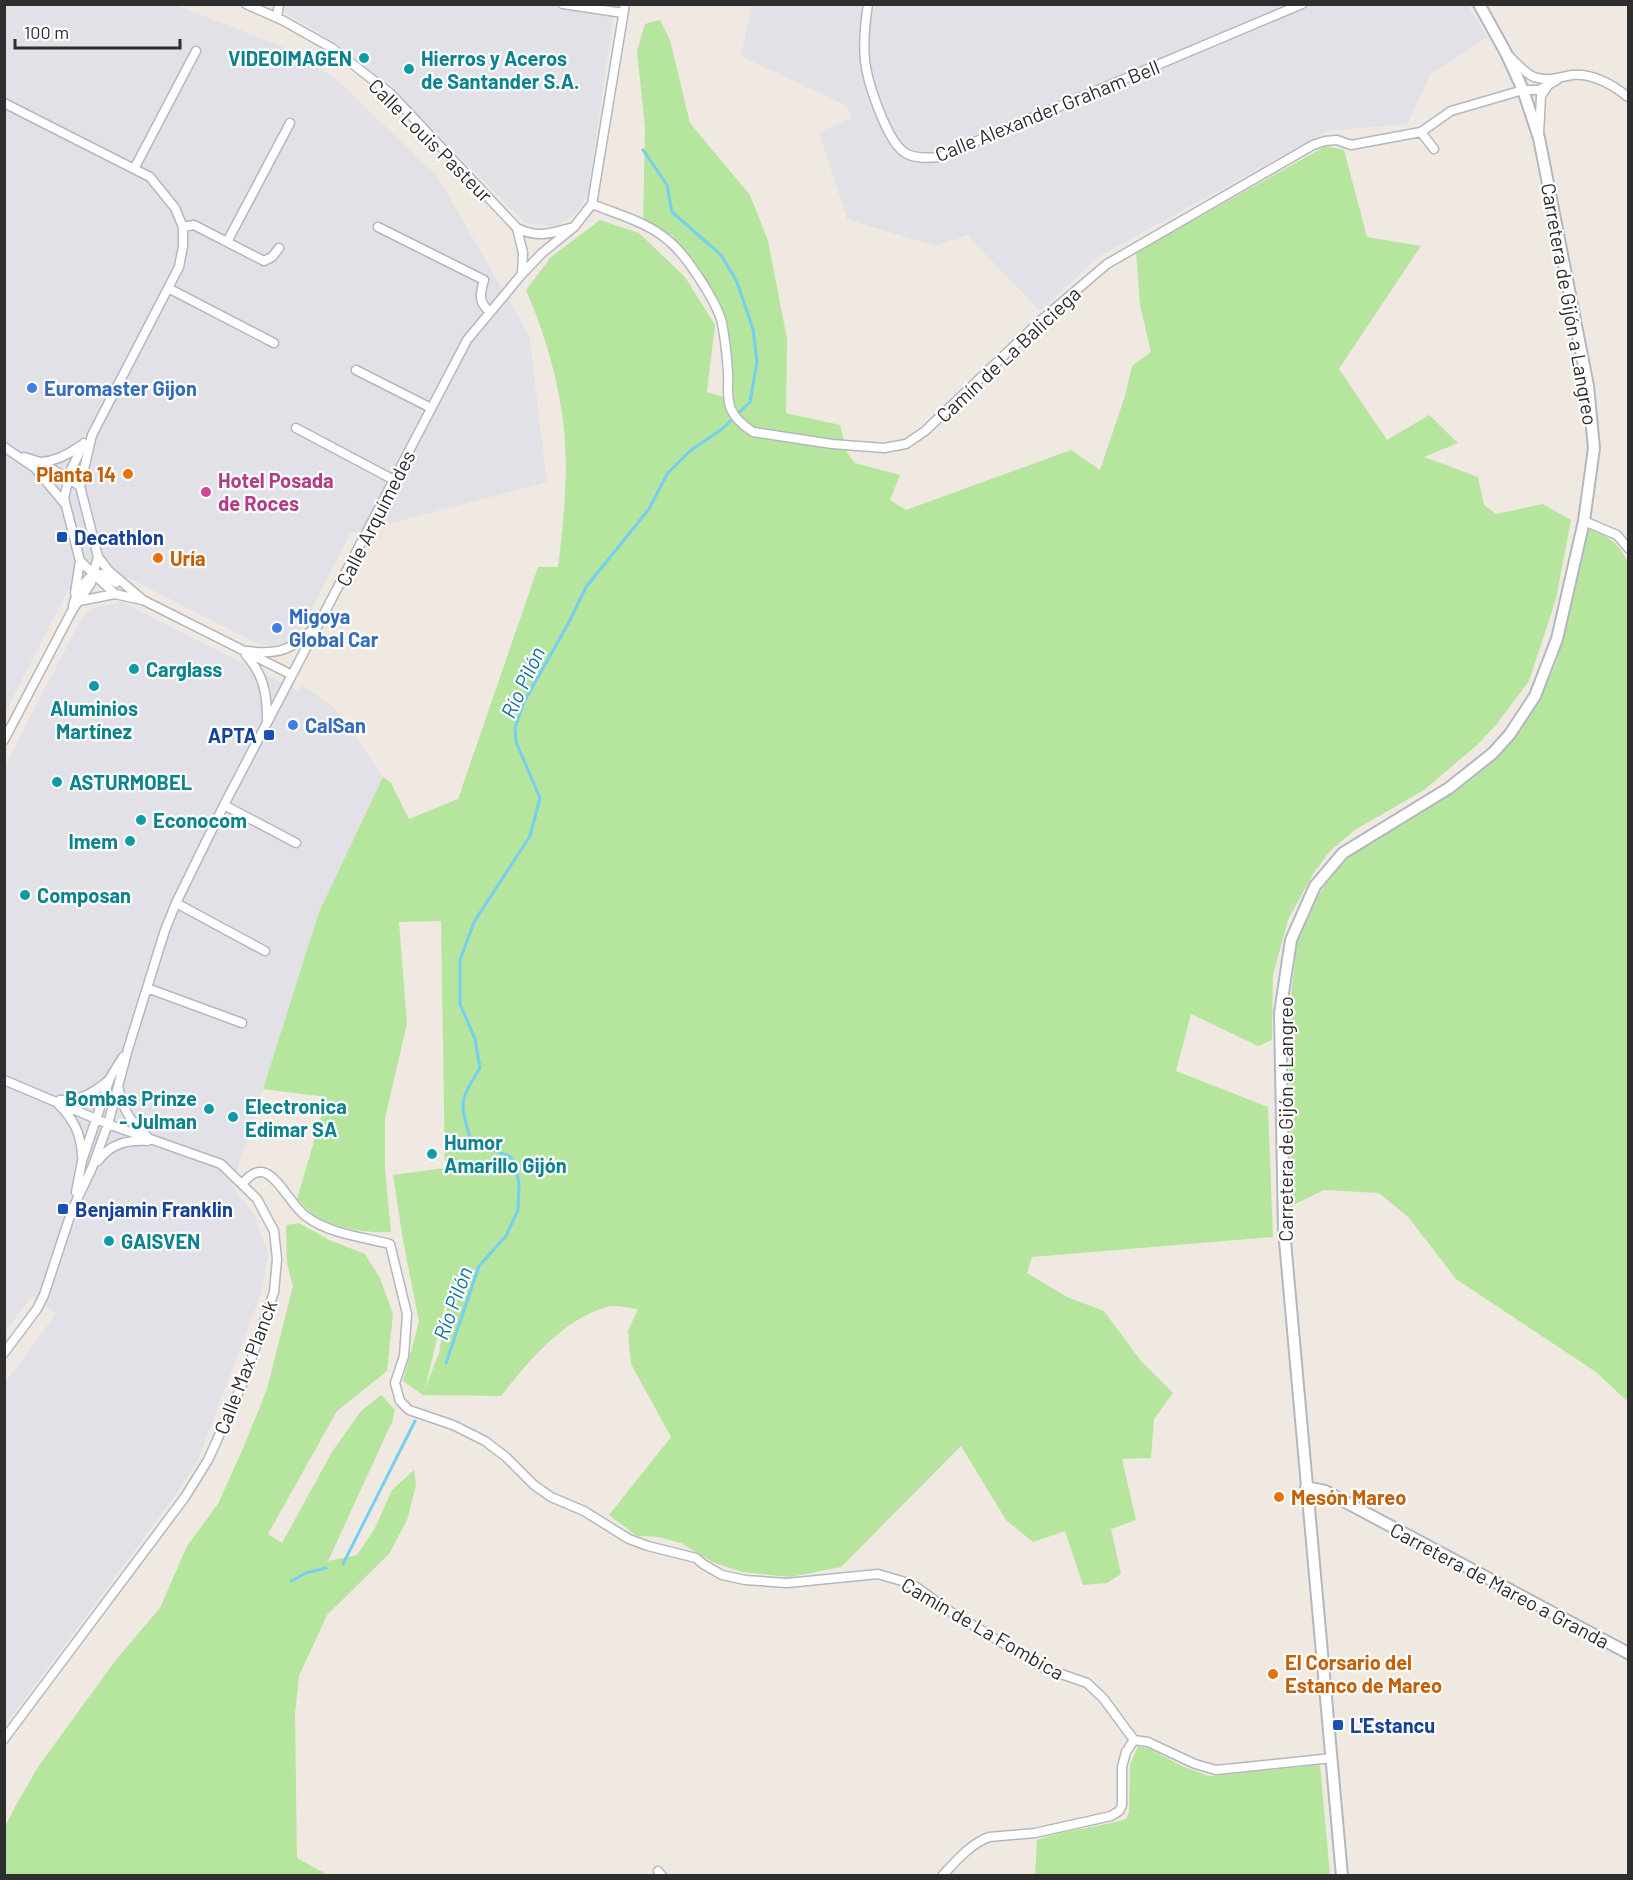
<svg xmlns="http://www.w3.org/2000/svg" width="1633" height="1880" font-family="Barlow,sans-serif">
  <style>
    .industrial { fill: #e3e1e8 }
    .green { fill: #b6e59e; fill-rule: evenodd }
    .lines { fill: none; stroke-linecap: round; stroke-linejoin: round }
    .stream { stroke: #75cff0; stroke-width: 3 }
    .minor-casing { stroke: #b4b7c1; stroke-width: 11 }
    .tertiary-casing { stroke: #b4b7c1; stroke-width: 14 }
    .minor { stroke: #fff; stroke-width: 8 }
    .tertiary { stroke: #fff; stroke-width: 10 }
    .culture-dot { fill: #0f9aa8; stroke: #fff; stroke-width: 2 }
    .shop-dot { fill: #3f7fe0; stroke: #fff; stroke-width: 2 }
    .food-dot { fill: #e8710a; stroke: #fff; stroke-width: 2 }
    .hotel-dot { fill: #d1479c; stroke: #fff; stroke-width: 2 }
    .transit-dot { fill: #1a4fb4; stroke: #fff; stroke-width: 2 }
    .labels { text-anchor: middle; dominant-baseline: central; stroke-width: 4.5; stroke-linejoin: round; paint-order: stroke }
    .culture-label { font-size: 20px; font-weight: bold; fill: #0d838f; stroke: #fff; text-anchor: start }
    .street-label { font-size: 20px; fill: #2e2e2e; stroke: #fff }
    .shop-label { font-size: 20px; font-weight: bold; fill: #366cbe; stroke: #fff; text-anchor: start }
    .food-label { font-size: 20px; font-weight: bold; fill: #c56008; stroke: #fff; text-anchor: start }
    .hotel-label { font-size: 20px; font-weight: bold; fill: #b23c85; stroke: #fff; text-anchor: start }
    .transit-label { font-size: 20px; font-weight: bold; fill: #164399; stroke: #fff; text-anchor: start }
    .water-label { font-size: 21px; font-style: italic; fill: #0d6fa3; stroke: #fff }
  </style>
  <rect width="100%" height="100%" fill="#efe9e1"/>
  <!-- industrial -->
  <path class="industrial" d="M752 4H1467L1488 37 1431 74 1407 124 1327 131 1098 257 1040 311 967 235 935 246 847 219 819 133 852 118 847 106 741 56Z
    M5 5H175L284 47 336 79 437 176 529 335 547 482 350 534 299 634 285 642 269 646 254 642 129 578 68 590 5 713Z
    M273 5H615L588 194 577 212 555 227 525 223 393 89 339 45Z
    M122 602 298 691 302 685 333 707 347 723 383 777 319 912 232 1186 254 1214 268 1252 262 1291 198 1460 174 1497 5 1726V1383L56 1314 32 1296 5 1332V766L81 619 89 611 100 606Z"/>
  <!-- green -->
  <path class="green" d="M660 20 670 40 690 123 750 195 768 241 787 339 786 413 840 425 847 453 855 463 900 475 890 500 906 510 1071 450 1100 470 1125 396 1132 366 1151 352 1140 305 1136 252 1326 146 1344 150 1367 237 1421 246 1339 369 1387 440 1429 415 1458 443 1424 457 1478 477 1484 505 1496 514 1543 504 1571 520 1556 599 1529 681 1496 725 1477 745 1424 790 1355 830 1330 851 1313 874 1288 920 1273 975 1272 1040 1258 1046 1191 1014 1176 1071 1268 1107 1273 1237 1032 1257 1027 1273 1067 1297 1104 1311 1141 1361 1173 1393 1154 1419 1151 1458 1122 1459 1136 1520 1111 1529 1121 1574 1107 1583 1083 1585 1065 1531 1033 1542 1006 1520 961 1446 841 1567 790 1577 742 1572 712 1562 681 1543 659 1537 637 1536 609 1515 671 1437 631 1364 628 1331 638 1309C629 1308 615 1304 606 1307 561 1321 529 1361 501 1396L423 1395 403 1381 419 1322 403 1240 393 1175 445 1168 441 921 399 922 407 1024 385 1118V1169L391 1232C366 1233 337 1229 315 1216 309 1212 303 1204 297 1199L327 1097 263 1089 319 912 383 777 391 783 409 819 458 799 538 567H558C564 518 570 464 562 414 556 371 543 329 526 290L551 257 600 220 639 233 685 277 715 325 707 392 727 398 722 325 672 235 643 224 645 128 637 51 645 24ZM452 1280 439 1353 425 1389 451 1280Z
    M1589 529C1610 537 1617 542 1628 562V1402L1596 1372 1456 1279 1409 1218 1379 1193 1324 1190 1289 1207 1291 1177 1288 1023 1297 943 1319 894 1332 875 1350 856 1455 791 1483 770 1513 740 1535 708 1557 661Z
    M299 1223 329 1240 365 1254 380 1278 393 1314 387 1371 337 1411 268 1534 282 1543 332 1452 361 1411 381 1395 395 1410 392 1422 328 1561 357 1555 375 1528 392 1490 414 1470 416 1486 407 1520 389 1554 327 1615 299 1676 295 1714 297 1858 328 1875H5V1827L16 1805 38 1767 115 1661 160 1608 187 1546 218 1504 244 1446 267 1389 293 1286 287 1264 286 1225Z
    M1138 1746 1150 1749 1184 1767 1209 1776 1320 1765 1330 1875 1035 1876 1037 1840C1067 1829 1097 1828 1126 1819L1129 1813 1130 1765Z"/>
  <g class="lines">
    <!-- stream -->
    <path class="stream" d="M446 1363 479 1266 506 1236 518 1210 519 1183 514 1161 509 1156 471 1141C460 1102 458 1103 480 1068L475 1039 460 1004V960L474 922 530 836 540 798 516 742 515 728 524 702 569 622 586 587 649 509 667 474 690 451 722 429 750 402 757 362 753 329 737 282 721 255 672 212 667 185 643 150
      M343 1564 415 1421
      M291 1581 306 1573 326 1568"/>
    <!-- minor casing -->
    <g class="minor-casing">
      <path id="minor" d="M246 4 282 20 332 48 391 94 517 228C537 238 549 234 570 228
        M563 4 623 13
        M868 4C865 23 863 41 865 60 867 81 886 139 904 152 913 159 928 158 939 157L1302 4
        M277 17 279 4
        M1509 56C1517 63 1524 73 1534 77 1548 82 1559 77 1572 75 1593 73 1613 85 1628 97
        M4 103 150 177 175 208 183 227V246L179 267 92 435 80 486 98 557 109 571 143 600 292 675
        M1421 132 1434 149
        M1539 134 1541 96 1547 87
        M134 169 196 51
        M592 204C619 215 648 222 670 242 686 255 717 302 722 323 725 339 727 356 728 373 729 385 726 398 731 409 735 419 744 426 753 432L832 444 884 448 906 444 925 431 1039 322 1107 264 1313 145 1325 141 1337 140 1351 145 1421 132 1451 111 1523 90H1539L1557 80
        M183 227 194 225 264 261 272 257 279 248
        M378 227 484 280C480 294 478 302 490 312
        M517 228 523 253 522 274
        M227 242 290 123
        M168 288 274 343
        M356 370 431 408
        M296 428 394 480
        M84 443 71 470 64 498 80 561 115 594 142 600
        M4 447 35 468 65 504
        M24 457 40 462 80 486
        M41 462C56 461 68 455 80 446
        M37 469 58 478 67 477
        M1584 521 1617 535 1628 548
        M93 575 103 574 116 583
        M75 593 80 561
        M79 601 115 594
        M73 606C76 593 82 583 93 575
        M248 651C278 655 292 650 314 628
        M246 655C264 675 267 694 267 720
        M4 740 73 609 91 583 98 557
        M224 805 296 843
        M176 903 265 951
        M147 988 242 1023
        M4 1080 108 1124 221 1164 257 1199 274 1231 277 1259 274 1292 245 1378 208 1460 185 1497 4 1739
        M119 1089C122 1108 132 1124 147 1136
        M60 1100C81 1101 95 1092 110 1079
        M58 1104C74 1119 81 1134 82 1156
        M98 1161C110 1144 126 1140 147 1141
        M243 1183C248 1178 253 1171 262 1172 277 1174 293 1208 307 1217 330 1234 363 1237 390 1244L407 1314 404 1356 395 1383 400 1401 409 1410 453 1425 485 1441 506 1457 534 1485 551 1497 584 1511 629 1539 648 1546 696 1558 703 1564 722 1575 745 1580 787 1583 878 1574 912 1584 951 1612 1044 1668 1087 1683 1103 1698 1134 1740
        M76 1192 82 1161 110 1078 123 1057
        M4 1353 37 1309 44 1295 72 1210 92 1168 108 1124 128 1049 165 930 176 903 224 805 467 340 522 274 542 253 574 227 592 204 625 4
        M1134 1740 1148 1742 1195 1764 1216 1770 1332 1758
        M658 1871 662 1876
        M942 1876C956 1861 970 1844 989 1837L1035 1833 1111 1816 1119 1811 1122 1805V1767L1126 1752 1134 1740"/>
    </g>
    <!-- tertiary casing -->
    <g class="tertiary-casing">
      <path id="tertiary" d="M1306 1487 1325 1491 1628 1653
        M1342 1876 1284 1230 1280 1013 1291 940 1315 886 1343 853 1449 788 1493 753 1510 734 1535 696 1557 639 1584 521 1594 448 1588 386 1539 138 1523 90 1506 53 1479 4"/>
    </g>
    <!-- minor -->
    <use href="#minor" class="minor"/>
    <!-- tertiary -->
    <use href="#tertiary" class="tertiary"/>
  </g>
  <!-- markers -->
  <g class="culture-dot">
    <circle cx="364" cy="58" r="6"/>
    <circle cx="409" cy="69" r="6"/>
    <circle cx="134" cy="669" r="6"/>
    <circle cx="94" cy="686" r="6"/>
    <circle cx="57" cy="782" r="6"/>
    <circle cx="141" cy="820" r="6"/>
    <circle cx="130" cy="841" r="6"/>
    <circle cx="25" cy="895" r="6"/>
    <circle cx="209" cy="1109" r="6"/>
    <circle cx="233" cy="1117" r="6"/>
    <circle cx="432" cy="1154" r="6"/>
    <circle cx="109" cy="1241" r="6"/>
  </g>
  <g class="shop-dot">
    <circle cx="32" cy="388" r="6"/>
    <circle cx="277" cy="628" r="6"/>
    <circle cx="293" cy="725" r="6"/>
  </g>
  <g class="food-dot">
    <circle cx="128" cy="474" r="6"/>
    <circle cx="158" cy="558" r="6"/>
    <circle cx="1279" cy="1497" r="6"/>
    <circle cx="1273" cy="1674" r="6"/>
  </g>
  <circle class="hotel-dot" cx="206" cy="492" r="6"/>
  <g class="transit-dot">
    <rect x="56" y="531" width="12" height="12" rx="3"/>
    <rect x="263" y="729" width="12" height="12" rx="3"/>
    <rect x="57" y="1203" width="12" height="12" rx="3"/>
    <rect x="1332" y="1719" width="12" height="12" rx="3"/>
  </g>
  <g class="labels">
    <!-- culture labels -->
    <g class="culture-label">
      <text x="352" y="58" text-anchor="end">VIDEOIMAGEN</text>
      <text x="421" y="58">Hierros y Aceros<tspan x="421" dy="23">de Santander S.A.</tspan></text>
      <text x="146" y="669">Carglass</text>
      <text x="94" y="708" text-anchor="middle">Aluminios<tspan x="94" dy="23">Martínez</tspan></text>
      <text x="69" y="782">ASTURMOBEL</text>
      <text x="153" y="820">Econocom</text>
      <text x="118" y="841" text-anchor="end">Imem</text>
      <text x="37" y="895">Composan</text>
      <text x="197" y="1098" text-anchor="end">Bombas Prinze<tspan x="197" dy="23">- Julman</tspan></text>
      <text x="245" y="1106">Electronica<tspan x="245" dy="23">Edimar SA</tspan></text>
      <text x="444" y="1142">Humor<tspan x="444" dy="23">Amarillo Gijón</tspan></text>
      <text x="121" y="1241">GAISVEN</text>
    </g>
    <!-- street labels -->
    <g class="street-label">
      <text transform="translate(1047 110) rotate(-22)">Calle Alexander Graham Bell</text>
      <text transform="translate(431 140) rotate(45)">Calle Louis Pasteur</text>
      <text transform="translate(1570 304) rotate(80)">Carretera de Gijón a Langreo</text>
      <text transform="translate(1008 354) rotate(-43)">Camín de La Baliciega</text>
      <text transform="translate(375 518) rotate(-63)">Calle Arquímedes</text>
      <text transform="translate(1285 1119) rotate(-90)">Carretera de Gijón a Langreo</text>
      <text transform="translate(245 1367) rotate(-69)">Calle Max Planck</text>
      <text transform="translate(1500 1585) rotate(28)">Carretera de Mareo a Granda</text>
      <text transform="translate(983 1628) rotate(30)">Camín de La Fombica</text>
    </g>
    <!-- shop labels -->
    <g class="shop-label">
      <text x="44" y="388">Euromaster Gijon</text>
      <text x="289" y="616">Migoya<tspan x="289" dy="23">Global Car</tspan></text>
      <text x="305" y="725">CalSan</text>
    </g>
    <!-- food labels -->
    <g class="food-label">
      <text x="116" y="474" text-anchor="end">Planta 14</text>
      <text x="170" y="558">Uría</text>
      <text x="1291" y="1497">Mesón Mareo</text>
      <text x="1285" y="1662">El Corsario del<tspan x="1285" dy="23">Estanco de Mareo</tspan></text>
    </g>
    <!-- hotel labels -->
    <g class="hotel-label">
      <text x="218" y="480">Hotel Posada<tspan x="218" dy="23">de Roces</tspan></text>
    </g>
    <!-- transit labels -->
    <g class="transit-label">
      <text x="74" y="537">Decathlon</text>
      <text x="257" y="735" text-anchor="end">APTA</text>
      <text x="75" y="1209">Benjamin Franklin</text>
      <text x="1350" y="1725">L'Estancu</text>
    </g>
    <!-- water labels -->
    <g class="water-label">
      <text transform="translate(522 682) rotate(-65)">Río Pilón</text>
      <text transform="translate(452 1303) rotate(-70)">Río Pilón</text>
    </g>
  </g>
  <!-- border -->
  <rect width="1633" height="1880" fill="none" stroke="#2e2e2e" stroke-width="12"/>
  <!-- scale -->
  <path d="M15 39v9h165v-9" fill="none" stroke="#2e2e2e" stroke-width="3"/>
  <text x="24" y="39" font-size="18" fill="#2e2e2e" stroke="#ffffff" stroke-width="4.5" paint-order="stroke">100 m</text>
</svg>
